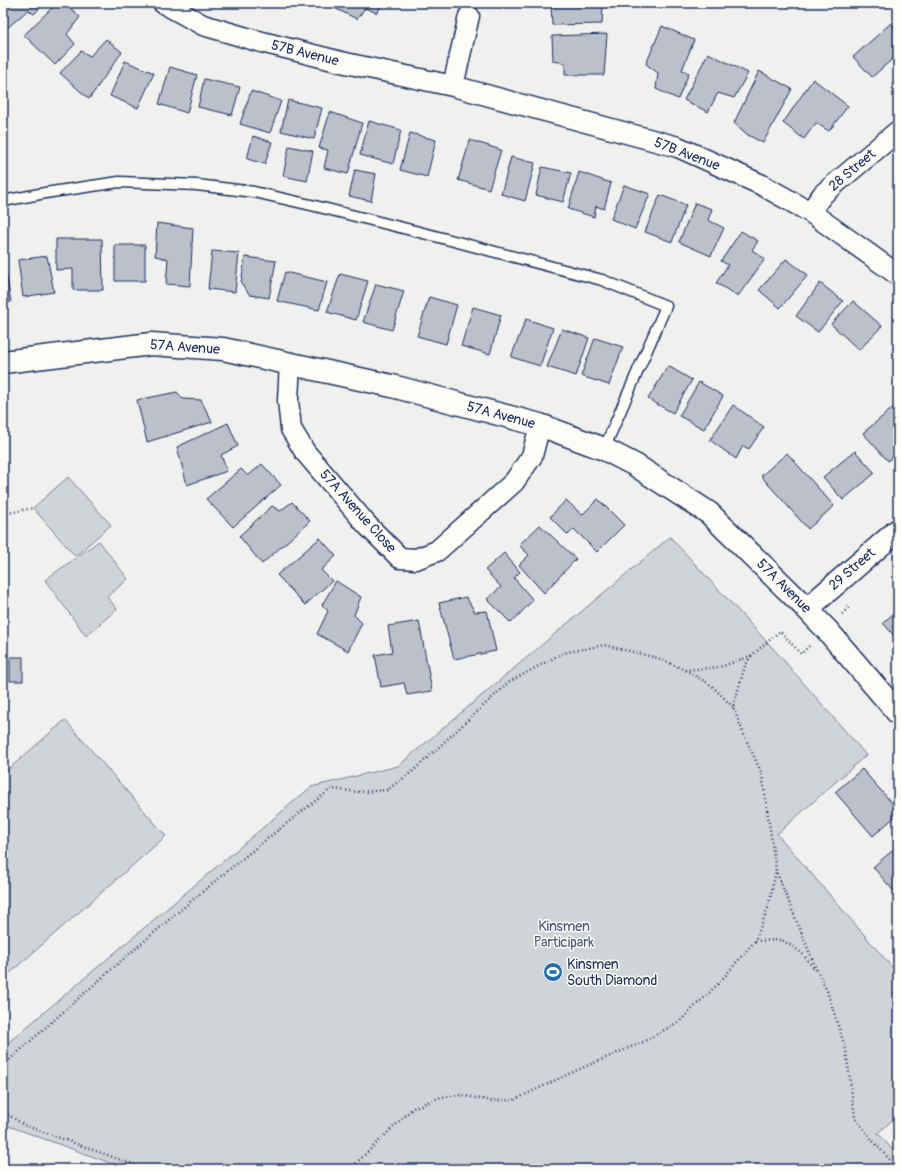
<svg xmlns="http://www.w3.org/2000/svg" width="901" height="1172" font-family="Pangolin,sans-serif">
  <style>
    .green { fill: #d0d3d8; stroke: #76819b }
    .building { fill: #bbc0ca; stroke: #1b2f5e }
    .lines { fill: none; stroke-linecap: round; stroke-linejoin: round }
    .service-casing { stroke: #1b2f5e; stroke-width: 13 }
    .minor-casing { stroke: #1b2f5e; stroke-width: 23 }
    .tertiary-casing { stroke: #1b2f5e; stroke-width: 25 }
    .path { stroke: #1b2f5e; stroke-width: 2.5; stroke-dasharray: 1 3; stroke-linecap: butt }
    .service { stroke: #fdfcf7; stroke-width: 10 }
    .minor { stroke: #fdfcf7; stroke-width: 20 }
    .tertiary { stroke: #fdfcf7; stroke-width: 22 }
    .labels { text-anchor: middle; dominant-baseline: central; stroke-width: 3; stroke-linejoin: round; paint-order: stroke }
    .street-label { font-size: 14px; fill: #1b2f5e; stroke: #fdfcf7 }
    .park-label { font-size: 14px; fill: #48587c; stroke: #fdfcf7 }
    .poi-label { font-size: 14px; fill: #1b2f5e; stroke: #fdfcf7; text-anchor: start }
  </style>
  <rect width="100%" height="100%" fill="#f0f0ee"/>
  <filter id="ink" filterUnits="userSpaceOnUse"><feTurbulence type="fractalNoise" baseFrequency=".025" numOctaves="2"/><feDisplacementMap in="SourceGraphic" scale="8" xChannelSelector="R" yChannelSelector="G"/><feConvolveMatrix kernelMatrix="1 2 1 2 8 2 1 2 1" color-interpolation-filters="sRGB"/></filter>
  <g filter="url(#ink)">
    <!-- green -->
    <path class="green" d="M68 477 111 525 75 556 33 508Z
      M670 537 780 656 866 755 777 834 898 974V1115L878 1133 898 1156V1169H127L3 1124V1047L311 787 398 766Z
      M99 541 128 579 107 597 117 609 86 636 45 580Z
      M65 720 166 836 3 979V774Z"/>
    <!-- building -->
    <path class="building" d="M3 3H45L34 14 28 10 6 29 3 26Z
      M57 3H65L80 17 67 34 75 44 55 65 24 35Z
      M324 3H383L377 13 365 8 357 19Z
      M551 3H603L602 24 552 25Z
      M891 3H898V10Z
      M891 23 898 31V54L872 77 853 57Z
      M662 26 694 40 682 70 689 73 678 99 656 89 658 73 646 64Z
      M607 34 604 75H565V63L553 61 552 36Z
      M106 39 122 52 89 99 60 73 81 51 90 56Z
      M708 53 748 73 734 98 718 93 708 112 684 100Z
      M125 61 154 73 138 108 110 96Z
      M170 67 197 75 187 113 159 104Z
      M759 71 792 89 763 143 748 135 734 123Z
      M204 79 240 87 232 115 198 107Z
      M813 79 848 106 829 131 816 123 804 139 783 123Z
      M251 91 281 101 270 133 240 124Z
      M288 100 322 108 314 139 281 131Z
      M330 112 362 123 348 174 324 168 328 150 319 148Z
      M369 121 401 130 393 164 360 155Z
      M410 133 436 140 427 177 400 170Z
      M253 136 272 142 265 164 247 159Z
      M470 140 501 150 489 189 458 180Z
      M289 146 313 151 307 181 283 176Z
      M511 157 535 163 525 201 501 194Z
      M542 167 571 173 563 202 536 195Z
      M355 170 376 174 371 201 349 196Z
      M579 172 611 183 604 209 596 206 594 217 568 209Z
      M624 185 650 194 635 229 611 219Z
      M660 195 686 205 672 242 645 232Z
      M695 203 712 209 708 220 724 228 711 256 679 242Z
      M898 206V215L894 210Z
      M157 223 193 228 190 286 166 284 168 259 155 256Z
      M741 231 758 241 752 250 765 259 738 296 716 283 728 265 721 261Z
      M56 239H102L103 290H73V269L56 270Z
      M115 245H145V281H115Z
      M212 251 239 253 235 292 208 289Z
      M3 255 11 302 3 304Z
      M47 256 54 292 23 297 18 260Z
      M245 257 276 261 269 298 250 295 241 283Z
      M786 259 808 275 780 308 759 290Z
      M285 272 327 282 319 310 277 301Z
      M340 274 368 281 356 320 327 312Z
      M820 283 843 301 818 332 796 316Z
      M376 284 404 291 392 330 363 322Z
      M429 297 457 305 446 344 417 336Z
      M853 301 882 326 859 350 831 324Z
      M473 307 501 315 490 354 461 346Z
      M526 319 553 328 540 366 511 357Z
      M562 329 589 338 576 376 547 367Z
      M595 338 623 347 609 385 581 376Z
      M668 366 692 380 673 413 648 399Z
      M699 382 723 396 704 429 679 416Z
      M177 392 183 399 201 400 212 422 147 442 137 400Z
      M733 405 764 427 749 449 743 446 736 459 710 440Z
      M895 406 898 410V453L888 461 863 433Z
      M228 423 238 446 221 455 227 471 187 485 177 447Z
      M855 451 875 473 843 500 823 477Z
      M787 453 834 506 808 529 761 476Z
      M262 464 281 485 233 527 206 499 241 469 248 476Z
      M598 499 624 525 597 552 574 529 568 535 550 517 566 500 582 515Z
      M292 502 310 521 262 564 239 536 272 506 280 511Z
      M540 525 576 559 544 593 519 565 529 555 519 545Z
      M320 538 336 556 321 570 332 581 305 605 277 575Z
      M504 553 520 572 514 578 533 600 511 623 487 599 501 587 485 570Z
      M336 581 361 597 354 615 362 623 348 651 317 634 328 611 322 605Z
      M466 597 475 612 487 611 496 651 454 659 439 603Z
      M898 609V640L883 623Z
      M419 621 432 691 407 695 404 683 381 687 375 655 392 652 388 626Z
      M3 656H6V680H3Z
      M10 657H23V681H10Z
      M862 769 898 810V814L873 836 835 792Z
      M898 846V896L873 867Z"/>
    <g class="lines">
      <!-- service casing -->
      <g class="service-casing">
        <path id="service" d="M3 201 45 193 119 182 197 185 254 192 311 205 431 235 602 280 666 306 604 449"/>
      </g>
      <!-- minor casing -->
      <g class="minor-casing">
        <path id="minor" d="M163 3 203 25 254 40 341 62 453 86 678 147 762 185 810 212 898 275
          M453 86 469 16
          M810 212 823 194 898 131
          M290 363 288 400 291 429 305 452 367 525 400 558 416 559 437 551 514 482 532 456 540 425"/>
      </g>
      <!-- tertiary casing -->
      <g class="tertiary-casing">
        <path id="tertiary" d="M3 362 151 344 223 349 392 386 540 425 604 449 635 465 709 513 807 609 827 630 898 713
          M807 609 898 530"/>
      </g>
      <!-- path -->
      <path class="path" d="M3 514 33 508
        M842 614 849 607 845 604
        M751 656 780 631 801 654 811 644
        M685 670 711 685 733 707
        M755 941 782 940 802 953 815 970
        M3 1070 7 1062C112 968 219 874 331 789L360 792 387 790 412 772 509 682 563 653 604 645 658 658 685 670 720 667 751 656 745 666 733 707 745 737 762 774 776 871 818 973 827 991 846 1050 855 1118 873 1141 898 1169
        M3 1108 7 1114 24 1125 146 1169
        M350 1169 413 1108 441 1097 461 1095 491 1101 514 1100 575 1071 643 1042 680 1021 718 984 755 941 768 908 776 871"/>
      <!-- service -->
      <use href="#service" class="service"/>
      <!-- minor -->
      <use href="#minor" class="minor"/>
      <!-- tertiary -->
      <use href="#tertiary" class="tertiary"/>
    </g>
  </g>
  <!-- icons -->
  <defs>
    <g id="stadium-disc" transform="scale(1)"><circle r="9.5" fill="#1f6fb2" stroke="#fdfcf7"/><path d="M0-5a6.5 5 0 1 0 0 10a6.5 5 0 1 0 0-10ZM-3.5-1.8h7v3.6h-7Z" fill="#fff"/></g>
  </defs>
  <g fill-rule="evenodd">
    <use href="#stadium-disc" x="553" y="972"/>
  </g>
  <g class="labels">
    <!-- street labels -->
    <g class="street-label">
      <text transform="translate(305 53) rotate(14)">57B Avenue</text>
      <text transform="translate(687 154) rotate(21)">57B Avenue</text>
      <text transform="translate(852 170) rotate(-40)">28 Street</text>
      <text transform="translate(185 347) rotate(4)">57A Avenue</text>
      <text transform="translate(501 415) rotate(15)">57A Avenue</text>
      <text transform="translate(358 511) rotate(48)">57A Avenue Close</text>
      <text transform="translate(852 569) rotate(-41)">29 Street</text>
      <text transform="translate(784 586) rotate(45)">57A Avenue</text>
    </g>
    <!-- park labels -->
    <g class="park-label">
      <text x="564" y="926">Kinsmen<tspan x="564" dy="16">Participark</tspan></text>
    </g>
    <!-- poi labels -->
    <g class="poi-label">
      <text x="567" y="964">Kinsmen<tspan x="567" dy="16">South Diamond</tspan></text>
    </g>
  </g>
  <!-- margin -->
  <rect width="901" height="1172" fill="none" stroke="#fdfcf7" stroke-width="16"/>
  <rect x="8" y="8" width="885" height="1156" fill="none" stroke="#1b2f5e" stroke-width="1.5" filter="url(#ink)"/>
</svg>
